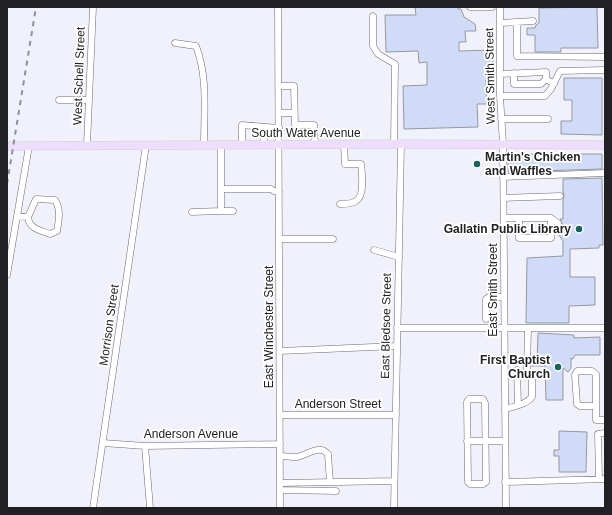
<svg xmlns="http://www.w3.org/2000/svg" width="612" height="515" font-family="Helvetica,sans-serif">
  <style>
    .building { fill: #d0dbf7; stroke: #9598a1 }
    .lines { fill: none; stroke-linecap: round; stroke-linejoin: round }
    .minor-tunnel { stroke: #c7c7d0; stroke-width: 6; stroke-dasharray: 6 3; stroke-linecap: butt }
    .minor-casing { stroke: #696971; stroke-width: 7 }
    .major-casing { stroke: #cececf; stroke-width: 9 }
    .minor { stroke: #fff; stroke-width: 6 }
    .major { stroke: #eeddfc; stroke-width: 8 }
    .rail { stroke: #909097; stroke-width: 2; stroke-dasharray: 5 5; stroke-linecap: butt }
    .poi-dot { fill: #16635c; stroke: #fff; stroke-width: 1.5 }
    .labels { text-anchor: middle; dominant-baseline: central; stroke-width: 3.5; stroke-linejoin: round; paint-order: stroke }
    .street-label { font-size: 12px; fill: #212124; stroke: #fff }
    .poi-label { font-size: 12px; font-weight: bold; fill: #212124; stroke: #fff; text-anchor: end }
  </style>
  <rect width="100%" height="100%" fill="#f1f1fb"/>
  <!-- building -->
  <path class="building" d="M415 7H458V9H461L464 17 475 24 476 31H465L466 42H459V51L493 50V80H486L487 104H477L478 127 404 129 403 86 427 85V62L419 63 418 51 386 52 385 15H416Z
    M597 7 598 48H561V52H535V35H527V28H535L536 25 539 23V8Z
    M564 78H602V135L561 134V121H572V100H564Z
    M508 154H602V169L508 172Z
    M602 178 603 245H599V248L570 249V277H595V305L569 306V323H526L527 258 563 256V241L556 231V227H560L562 224 560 219H563V199L564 196 563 191V179Z
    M538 333 574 335V338L600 337V355H575L573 359 571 358V368L568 372 563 368V400H546L545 366H532V361H537Z
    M559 431 587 432 586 472H559V456H554V450H559Z"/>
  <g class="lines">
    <!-- minor-tunnel -->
    <path class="minor-tunnel" d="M558 234V223"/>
    <!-- minor casing -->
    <g class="minor-casing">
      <path id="minor" d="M278 7 280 508
        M470 7H492
        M500 7V96L503 144 506 508
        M373 16V46L378 54 395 64 394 144
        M517 22V56L605 57
        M500 23 533 21
        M175 43 196 46C208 77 204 112 204 145
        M514 73V84H541L546 79
        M500 74 546 72V79L554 84
        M279 86H294L295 125H314L315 145
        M500 96H545L551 89 560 71 605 70
        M59 100H88
        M279 113H294
        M501 119H548
        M87 145 93 7
        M221 145V189H271L274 191 279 192
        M242 145V125L279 128
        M264 145V127
        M503 177 605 173
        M221 189V211H233
        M504 198 560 196
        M340 204C345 204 352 204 356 201 365 196 362 174 361 164H345L344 144
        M192 212 221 211
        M17 216 28 217C29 229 40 230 50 234L57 231C59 220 61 209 55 200L36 199 28 217
        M504 218H551V238H519V218
        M551 218 558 223
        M280 239H333
        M374 250 399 257
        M7 275 29 146
        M486 319V299L489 297H504
        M397 328H605
        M280 351 397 346
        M517 370 518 405
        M469 399H483L485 403 486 482 483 484H470L468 482 467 402Z
        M596 406H580L577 404 575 375 577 371H592L596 374V420H605
        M505 409C514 406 526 405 532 397V380L527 370 528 328
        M280 415H396
        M467 441H505
        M103 443 145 446 280 444
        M145 446 150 508
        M280 456C285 456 291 457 297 457 307 455 319 444 328 454L330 482
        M599 479 598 434 605 433
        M505 482 605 479
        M280 483 394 481
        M280 490 336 491
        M93 508 146 145
        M394 508 401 144"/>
    </g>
    <!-- major casing -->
    <g class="major-casing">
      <path id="major" d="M7 146 401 144 605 145"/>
    </g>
    <!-- minor -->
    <use href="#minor" class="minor"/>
    <!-- major -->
    <use href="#major" class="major"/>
    <!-- rail -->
    <path class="rail" d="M7 184 36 7"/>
  </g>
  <!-- markers -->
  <g class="poi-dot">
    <circle cx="477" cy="164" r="4"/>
    <circle cx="579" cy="229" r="4"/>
    <circle cx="558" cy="367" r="4"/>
  </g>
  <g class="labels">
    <!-- street labels -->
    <g class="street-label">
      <text transform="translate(79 76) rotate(-88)">West Schell Street</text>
      <text transform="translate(490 76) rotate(-91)">West Smith Street</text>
      <text x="306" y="133">South Water Avenue</text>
      <text transform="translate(493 290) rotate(-90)">East Smith Street</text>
      <text transform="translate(109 325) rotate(-82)">Morrison Street</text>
      <text transform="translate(386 326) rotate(-89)">East Bledsoe Street</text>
      <text transform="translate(269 327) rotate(-90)">East Winchester Street</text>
      <text x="338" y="404">Anderson Street</text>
      <text x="191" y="434">Anderson Avenue</text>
    </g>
    <!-- poi labels -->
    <g class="poi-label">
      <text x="485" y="157" text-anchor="start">Martin's Chicken<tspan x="485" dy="14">and Waffles</tspan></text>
      <text x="571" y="229">Gallatin Public Library</text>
      <text x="550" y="360">First Baptist<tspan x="550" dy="14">Church</tspan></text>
    </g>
  </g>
  <!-- border -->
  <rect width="612" height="515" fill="none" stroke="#212124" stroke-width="16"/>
</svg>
